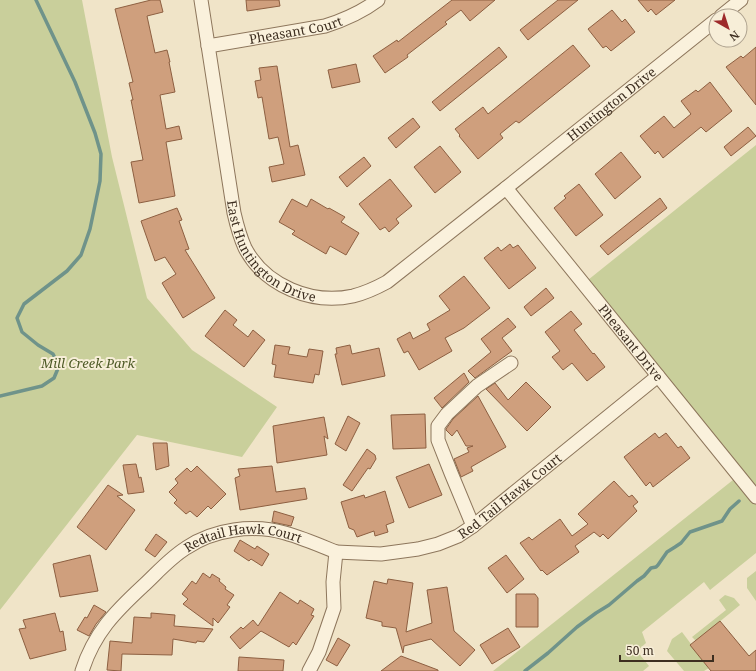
<svg xmlns="http://www.w3.org/2000/svg" width="756" height="671" font-family="'Noto Serif',serif">
  <style>
    .green { fill: #c9cf9b }
    .lines { fill: none; stroke-linecap: round; stroke-linejoin: round }
    .stream { stroke: #6f938a; stroke-width: 3.5 }
    .building { fill: #cf9f7d; stroke: #8d5f41 }
    .street-casing { stroke: #8d765c; stroke-width: 15 }
    .street { stroke: #faf1dc; stroke-width: 13 }
    .labels { text-anchor: middle; dominant-baseline: central; stroke-width: 4; stroke-linejoin: round; paint-order: stroke }
    .street-label { font-size: 13px; fill: #3d2e20; stroke: #f7eed8 }
    .park-label { font-size: 13px; font-style: italic; fill: #4d5a26; stroke: #f7eed8 }
  </style>
  <rect width="100%" height="100%" fill="#f0e4c8"/>
  <!-- green -->
  <path class="green" d="M0 0H82L112 157 147 298 192 350 277 407 242 457 137 435 0 610Z
    M756 145V553L710 590 704 582 642 632 646 643 637 651 649 666 643 671H493L738 476 583 284Z
    M756 571V601L747 588V578Z
    M725 595 734 598 740 605 696 641 692 637 726 610 719 600Z
    M682 632 709 668 704 671H684L667 651 672 639Z"/>
  <g class="lines">
    <!-- stream -->
    <path class="stream" d="M0 396 42 386 54 378 59 366 53 354 38 345 22 332 17 318 24 304 67 271 81 255 90 229 100 181 101 154 95 133 75 82 36 0
      M525 671 548 653 577 627 596 613 609 605 637 581 644 576 651 568 656 567 658 565 667 552 675 547 681 543 690 532 722 521 730 509 739 501"/>
  </g>
  <!-- building -->
  <path class="building" d="M151 0H160L163 12 147 16 155 53 167 50 170 62H169L175 92 160 95 166 129 179 126 182 139 166 142 175 196 139 203 131 162 143 160 131 100H133L129 83 133 82 115 9Z
    M246 0H279L280 6 247 11Z
    M452 0H495L470 21 461 10 445 22 447 24 407 55 408 57 385 73 373 56 397 40 398 42Z
    M558 0H578L528 40 520 30Z
    M638 0H675L656 15 651 9 648 12Z
    M612 10 622 22 625 19 635 32 611 51 606 46 603 48 588 29Z
    M573 45 590 66 519 123 516 121 500 134 503 138 478 159 459 136 460 135 455 129 483 107 488 114Z
    M499 47 507 57 440 111 432 102Z
    M756 47V105L726 67 741 56 743 58Z
    M356 64 360 82 332 88 328 70Z
    M277 66 290 147 298 145 305 175 272 182 269 167 284 164 278 137 269 139 262 97 258 98 255 81 261 80 259 68Z
    M710 82 732 111 706 132 701 127 663 158 658 151 655 154 640 136 664 116 674 128 691 114 681 101 696 90 698 92Z
    M413 118 420 127 396 148 388 138Z
    M748 127 756 136 731 156 724 147Z
    M440 146 461 172 435 193 414 167Z
    M621 152 641 177 615 199 595 174Z
    M364 157 371 166 347 187 339 177Z
    M390 179 412 206 396 219 399 223 389 232 385 227 380 230 359 204Z
    M579 184 603 215 576 236 554 208 566 198 564 196Z
    M660 198 667 208 608 255 600 246Z
    M292 199 307 207 311 199 328 209 329 208 345 217 341 222 359 233 346 255 330 246 326 254 292 234 295 231 279 222Z
    M177 208 182 220 179 221 189 249 185 250 215 298 183 318 162 283 176 274 165 257 155 261 141 221Z
    M510 244 513 248 518 245 536 268 509 289 484 258 498 247 501 251Z
    M464 276 490 308 464 328 445 338 452 351 419 370 408 351 404 353 397 339 410 332 413 339 430 330 427 324 450 310 439 296Z
    M546 288 554 298 531 316 524 307Z
    M225 310 237 320 233 325 248 337 253 330 265 340 244 367 205 336Z
    M571 311 582 324 574 330 593 354 594 353 605 367 587 381 572 363 563 370 552 357 560 351 545 332Z
    M508 318 516 327 502 338 512 351 475 378 468 371 491 352 481 339Z
    M275 345 290 347 288 354 307 357 309 349 323 351 319 375 315 374 313 383 274 377 276 365 272 364Z
    M350 345 352 354 379 348 385 376 342 385 335 354H337L336 348Z
    M464 373 469 382 442 408 434 398Z
    M526 382 551 407 527 431 486 389 495 383 508 400Z
    M478 396 506 447 471 467 473 471 461 477 454 459 469 452 467 448 473 446H466L457 430 452 436 446 430V429L453 419Z
    M425 414 426 448 393 449 391 415Z
    M348 416 360 423 346 451 335 444Z
    M324 417 328 439 324 436 327 455 277 463 273 426Z
    M655 433 659 438 666 433 678 448 681 446 690 458 653 487 650 482 646 486 624 457Z
    M153 443H167L169 466 156 470Z
    M367 449 375 455 376 459 370 469 368 468 352 491 343 485Z
    M136 464 139 478 141 477 144 492 128 494 123 465Z
    M429 464 442 495 409 508 396 477Z
    M197 466 226 494 211 509 208 506 197 517 190 511 186 514 174 503 177 500 169 492 178 483 175 479 187 468 191 472Z
    M272 466 276 492 305 488 307 499 240 510 235 478 240 476 238 469Z
    M614 481 629 497 632 495 638 502 633 506 637 511 608 539 603 534 600 537 594 532 575 546 579 552 547 575 542 570 541 571 520 543 529 537 532 540 560 519 572 536 588 524 578 514Z
    M108 485 123 495 117 496 135 510 106 550 77 527Z
    M385 491 394 522 386 525 388 532 375 536 374 531 357 537 354 530 349 528 341 502 364 495 365 498Z
    M274 511 294 517 291 526 272 522Z
    M156 534 167 542 155 557 145 550Z
    M240 540 255 549 257 546 269 554 262 566 251 559 249 561 234 551Z
    M90 555 98 591 60 597 53 564Z
    M506 555 524 579 507 593 488 568Z
    M203 573 210 578 212 574 220 579 219 581 226 587 225 589 234 595 227 605 230 607 218 623 213 618V626L183 604 188 599 182 594 192 581 196 584Z
    M388 579 413 583 406 632 432 623 427 590 447 587 454 631 475 650 460 666 431 639 404 646 403 653 396 628 382 626V622L366 618 374 581 387 584Z
    M280 592 298 604 300 600 314 609 311 615 314 616 296 645 293 642 289 647 261 631 240 649 230 637 241 627 243 629 253 620 258 626Z
    M516 594H535L538 598V627H516Z
    M94 605 106 612 96 624 89 636 77 630 85 617 87 618Z
    M55 613 60 632 63 631 66 650 30 659 19 629 26 628 23 620Z
    M151 613 175 615 174 626 213 629 204 642 197 641 196 643 173 639 172 655 122 654 121 671 107 670 110 641 132 643 134 617 151 618Z
    M720 621 749 656 756 650V671H711L690 645Z
    M508 628 520 647 492 664 480 645Z
    M338 638 350 645 337 666 326 660Z
    M401 656 438 670V671H381Z
    M239 657 284 660 283 671H238Z"/>
  <g class="lines">
    <!-- street casing -->
    <g class="street-casing">
      <g id="street">
        <path id="s1" d="M201 0 234 213C237 226 240 237 245 248 265 286 312 305 353 296 365 293 376 288 387 282L506 188 716 20"/>
        <path d="M721 16 741 0"/>
        <path id="s2" d="M208 46 325 26C344 20 362 12 378 0"/>
        <path id="s3" d="M506 188 756 497"/>
        <path d="M473 526 451 473 438 440V426L447 414 477 386 511 363"/>
        <path id="s4" d="M336 552 381 554 418 549 438 544 458 536 473 526 658 376"/>
        <path id="s5" d="M82 671C94 633 115 612 143 586 157 573 170 558 186 548 214 529 253 524 285 533 303 538 319 545 336 552L333 582 334 608 319 652 309 671"/>
      </g>
    </g>
    <!-- street -->
    <use href="#street" class="street"/>
  </g>
  <g class="labels">
    <!-- street labels -->
    <g class="street-label">
      <text stroke="none"><textPath href="#s2" startOffset="89">Pheasant Court</textPath></text>
      <text stroke="none"><textPath href="#s1" startOffset="702">Huntington Drive</textPath></text>
      <text stroke="none"><textPath href="#s1" startOffset="272">East Huntington Drive</textPath></text>
      <text stroke="none"><textPath href="#s3" startOffset="199">Pheasant Drive</textPath></text>
      <text stroke="none"><textPath href="#s4" startOffset="190">Red Tail Hawk Court</textPath></text>
      <text stroke="none"><textPath href="#s5" startOffset="223">Redtail Hawk Court</textPath></text>
    </g>
    <!-- park labels -->
    <g class="park-label">
      <text x="88" y="363">Mill Creek Park</text>
    </g>
  </g>
  <!-- north arrow -->
  <g transform="translate(728 28) rotate(141)"><circle r="19" fill="#f7eed8" stroke="#ada18e"/>
  <path d="M0-3L7 15L0 10L-7 15Z" fill="#9e2a2b"/>
  <text y="-6" font-size="11" font-weight="bold" text-anchor="middle" fill="#3d2e20">N</text>
  </g>
  <!-- scale -->
  <path d="M620 655v6h93v-6" fill="none" stroke="#3d2e20" stroke-width="2"/>
  <text x="626" y="655" font-size="12" fill="#3d2e20" stroke="#f7eed8" stroke-width="3" paint-order="stroke">50 m</text>
</svg>
